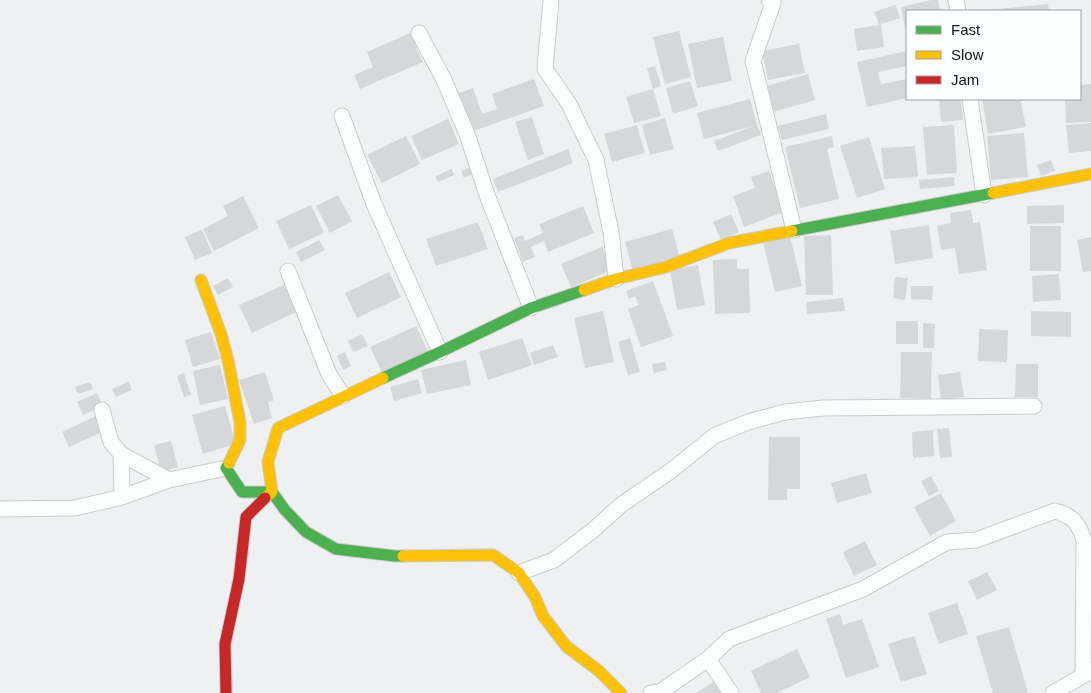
<svg xmlns="http://www.w3.org/2000/svg" width="1091" height="693" font-family="Arial,sans-serif">
  <style>
    .building { fill: #d6d7d8 }
    .lines { fill: none; stroke-linecap: round; stroke-linejoin: round }
    .street-casing { stroke: #cacbcd; stroke-width: 17 }
    .fast-casing { stroke: #cacbcd; stroke-width: 13 }
    .slow-casing { stroke: #cacbcd; stroke-width: 13 }
    .jam-casing { stroke: #cacbcd; stroke-width: 13 }
    .street { stroke: #fcfdfd; stroke-width: 15 }
    .fast { stroke: #4caf50; stroke-width: 11 }
    .slow { stroke: #ffc107; stroke-width: 11 }
    .jam { stroke: #c62828; stroke-width: 11 }
  </style>
  <rect width="100%" height="100%" fill="#eef0f2"/>
  <!-- building -->
  <path class="building" d="M931 0H938L940 11H907L906 32 901 7Z
    M1048 4 1049 11H989V10Z
    M896 5 900 18 881 24 884 47 857 51 854 29 879 25 874 12Z
    M679 31 691 77 665 84 653 37Z
    M410 33 423 62 360 89 354 75 373 67 367 52Z
    M723 37 732 81 697 88 688 44Z
    M799 44 805 73 768 80 762 51Z
    M907 51V66L878 72 881 84 907 79V98L867 107 857 62Z
    M655 66 661 86 653 89 647 68Z
    M808 74 815 100 773 112 766 86Z
    M534 79 544 106 470 132 456 94 473 88 482 114 497 109 492 94Z
    M690 81 698 106 673 114 666 88Z
    M1091 84V122L1066 123 1065 99H1080V85Z
    M653 89 661 116 634 123 626 97Z
    M750 99 757 125 761 135 718 151 714 141 754 126 704 139 697 113Z
    M939 99H961L963 120 941 122Z
    M982 99H1026V100L1021 101 1026 127 988 134Z
    M826 114 829 129 782 140 778 126Z
    M532 117 544 154 528 160 515 122Z
    M665 118 674 149 650 155 642 125Z
    M448 119 459 144 422 160 411 136Z
    M1091 123V151L1069 153 1066 125Z
    M637 125 645 153 612 162 604 134Z
    M954 125 957 173 927 175 923 127Z
    M1024 133 1028 177 991 180 987 136Z
    M406 136 420 164 382 183 367 155Z
    M832 136 834 147 827 149 839 199 800 208 785 147Z
    M869 137 885 189 857 198 840 146Z
    M915 146 918 177 884 179 881 148Z
    M568 149 573 163 498 192 493 179Z
    M1051 160 1055 171 1041 176 1037 165Z
    M470 167 473 174 464 178 461 171Z
    M452 169 454 175 438 182 435 176Z
    M769 171 784 212 744 227 733 196 755 188 751 177Z
    M954 177 955 186 920 189 919 180Z
    M338 195 352 221 330 233 316 206Z
    M243 196 259 228 214 251 203 229 228 216 223 206Z
    M311 205 324 233 289 249 276 221Z
    M1064 205V223L1027 224V206Z
    M583 206 594 233 548 252 544 241 531 247 535 257 523 262 514 238 523 235 525 241 543 233 539 224Z
    M971 210 973 223 980 222 987 270 959 274 955 248 941 250 937 226 951 223 950 213Z
    M731 214 739 232 721 240 713 222Z
    M478 222 488 249 436 266 426 239Z
    M929 225 933 258 895 264 890 231Z
    M1030 226H1061V271H1030Z
    M672 229 680 258 633 271 625 242Z
    M202 230 212 253 195 260 185 237Z
    M831 235 833 295H806L804 236Z
    M790 236 802 286 775 292 763 242Z
    M1091 237V271L1083 272 1077 240Z
    M319 240 325 250 301 262 296 252Z
    M602 247 612 270 571 287 561 264Z
    M737 259V269H749L750 313 715 314 713 260Z
    M698 265 705 305 677 310 670 270Z
    M389 272 401 297 357 318 345 293Z
    M1059 274 1061 300 1033 302 1032 276Z
    M895 277 908 278 905 300 893 298Z
    M228 278 233 287 218 295 213 286Z
    M653 281 673 336 641 347 628 309 639 305 635 296 629 299 626 291Z
    M284 285 296 312 252 333 239 305Z
    M911 286H933L932 300 911 299Z
    M843 298 845 311 807 314 806 302Z
    M603 311 614 362 585 368 574 318Z
    M1031 311 1071 312V337L1031 336Z
    M896 321H918V344H896Z
    M923 323 935 324 934 348H923Z
    M416 326 428 351 382 372 370 347Z
    M979 329 1008 330 1007 362 978 361Z
    M211 332 220 359 193 367 185 340Z
    M362 334 368 346 353 352 348 341Z
    M522 338 532 365 488 380 479 352Z
    M630 338 640 372 628 375 618 342Z
    M553 345 558 357 534 365 530 353Z
    M345 352 351 366 343 370 337 356Z
    M901 352H932L931 399 900 398Z
    M466 360 471 385 427 394 421 370Z
    M665 362 667 370 654 373 652 364Z
    M1016 364H1038V397H1015Z
    M220 365 228 399 200 405 193 371Z
    M265 372 274 400 268 403 272 418 254 424 239 380Z
    M960 372 964 397 941 400 938 375Z
    M184 373 191 395 184 397 177 376Z
    M418 379 422 393 394 401 390 387Z
    M129 381 132 390 116 397 112 389Z
    M90 382 93 389 78 394 75 387Z
    M97 393 103 406 83 415 77 402Z
    M225 406 236 444 203 454 192 415Z
    M100 414 107 430 69 447 62 432Z
    M949 428 952 457 940 458 937 429Z
    M933 430 934 456 913 458 912 432Z
    M769 437H800V489H787V500H768Z
    M171 441 178 467 161 472 154 445Z
    M866 473 872 493 837 503 831 483Z
    M931 476 939 491 929 496 921 481Z
    M941 493 956 521 930 536 914 507Z
    M865 541 877 565 854 576 843 552Z
    M987 572 997 590 977 600 968 581Z
    M957 603 968 634 939 644 928 613Z
    M840 614 843 625 862 619 879 667 846 678 826 619Z
    M1009 627 1028 693H993L976 636Z
    M914 636 927 674 901 682 888 644Z
    M797 649 810 677 777 693H761L751 671Z
    M715 681 722 693H696Z"/>
  <g class="lines">
    <!-- street casing -->
    <g class="street-casing">
      <path id="street" d="M551 0 545 69 569 104 596 160 611 232 616 279
        M769 0 773 3 753 61 794 230
        M956 0 958 11
        M419 33 444 80 467 134 487 195 531 308
        M970 99 984 195
        M342 116 374 204 440 352
        M288 271 329 374 343 396
        M102 410 111 442 121 454 169 480
        M121 454 122 497
        M0 509 75 508 122 497 169 480 226 468
        M519 573 554 560 592 531 621 505 672 470 714 436 748 422 785 412 823 408 1034 406
        M708 659 731 693
        M651 693 660 692 708 659 729 639 863 589 947 542 976 540 1055 511C1073 516 1078 522 1084 540L1083 675
        M1053 693 1091 671"/>
    </g>
    <!-- fast casing -->
    <g class="fast-casing">
      <path id="fast" d="M792 231 993 193
        M383 378 440 352 531 308 584 290
        M229 463 226 468 242 492H272L285 510 306 532 336 549 395 556H403"/>
    </g>
    <!-- slow casing -->
    <g class="slow-casing">
      <path id="slow" d="M993 193 1091 174
        M201 280 221 334 228 360 240 422V440L229 463
        M584 290 616 279 666 267 729 243 792 231
        M265 498 272 492 268 462 278 428 383 378
        M403 556 493 555 519 573 535 597 543 616 566 646 599 671 621 693"/>
    </g>
    <!-- jam casing -->
    <g class="jam-casing">
      <path id="jam" d="M226 693 225 644 239 579 246 517 265 498"/>
    </g>
    <!-- street -->
    <use href="#street" class="street"/>
    <!-- fast -->
    <use href="#fast" class="fast"/>
    <!-- slow -->
    <use href="#slow" class="slow"/>
    <!-- jam -->
    <use href="#jam" class="jam"/>
  </g>
  <!-- legend -->
  <rect x="906" y="10" width="175" height="90" fill="#fbfdff" stroke="#9ea0a1"/>
  <rect x="916" y="26" width="25" height="8" fill="#4caf50" stroke="#9ea0a1"/>
  <text x="951" y="35" font-size="15" fill="#131415">Fast</text>
  <rect x="916" y="51" width="25" height="8" fill="#ffc107" stroke="#9ea0a1"/>
  <text x="951" y="60" font-size="15" fill="#131415">Slow</text>
  <rect x="916" y="76" width="25" height="8" fill="#c62828" stroke="#9ea0a1"/>
  <text x="951" y="85" font-size="15" fill="#131415">Jam</text>
</svg>
